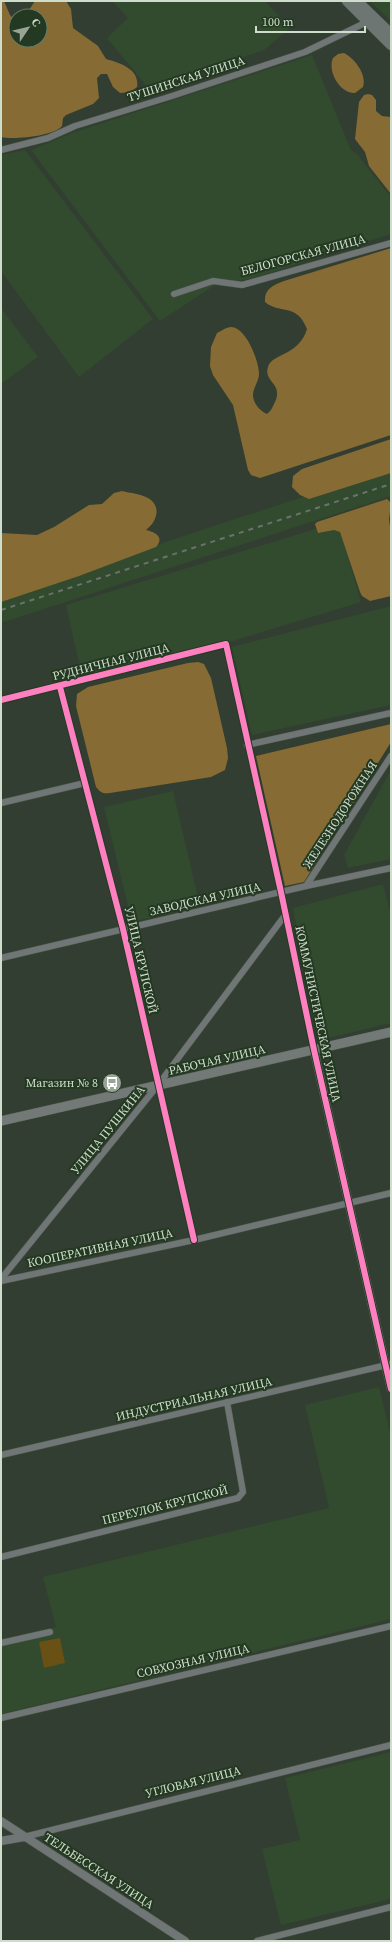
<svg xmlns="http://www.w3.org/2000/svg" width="392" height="1942" font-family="'Source Serif 4',serif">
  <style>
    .built { fill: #324b2e }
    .green { fill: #695014 }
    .forest { fill: #876b34 }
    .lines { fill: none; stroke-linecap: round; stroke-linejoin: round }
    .minor-casing { stroke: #4f5a4e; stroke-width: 7 }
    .tertiary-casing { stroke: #4f5a4e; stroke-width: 9 }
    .secondary-casing { stroke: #4f5a4e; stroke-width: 10 }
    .primary-casing { stroke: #4f5a4e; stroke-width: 11 }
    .minor { stroke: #707576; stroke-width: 6 }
    .tertiary { stroke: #707576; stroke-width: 8 }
    .secondary { stroke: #727977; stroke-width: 9 }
    .primary { stroke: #6e7674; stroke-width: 10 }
    .rail { stroke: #6b726e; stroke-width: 2; stroke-dasharray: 5 5; stroke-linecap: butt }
    .cycleway-casing { stroke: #243921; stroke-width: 8 }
    .cycleway { stroke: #ff80c0; stroke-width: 6 }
    .labels { text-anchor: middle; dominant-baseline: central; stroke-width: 4; stroke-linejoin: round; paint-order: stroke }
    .street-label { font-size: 12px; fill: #cfddcd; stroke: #243921 }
    .poi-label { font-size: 12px; fill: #cfddcd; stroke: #243921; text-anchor: end }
  </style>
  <rect width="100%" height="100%" fill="#323e31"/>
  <!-- built -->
  <path class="built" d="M112 1H265L290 28 264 50 150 90 107 38 128 18Z
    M370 1H391V21Z
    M312 55 351 150 357 154 391 197V234L250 279 215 285 160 321 31 150 72 133Z
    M25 150 153 319 79 377 1 271V155Z
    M1 308 38 357 1 384Z
    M391 468V496L1 623V596Z
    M338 522 361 602 233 641 82 677 66 605Z
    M391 606V705L252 735 232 647Z
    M391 770V859L348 868 344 855Z
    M173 791 200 906 132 922 104 807Z
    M383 884 391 916V1023L320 1040 293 908Z
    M379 1387 391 1437V1619L1 1714V1640L56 1627 43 1577 329 1508 305 1405Z
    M391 1752V1899L281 1925 262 1849 300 1840 285 1778Z"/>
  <!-- green -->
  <path class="green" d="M60 1638 65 1663 44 1668 39 1642Z"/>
  <!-- forest -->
  <path class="forest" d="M1 1H4L10 15 16 22V40H40V16H25L35 1H66L71 9 73 28 98 46 106 59C120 63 140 69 137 87L131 92 120 93 113 87 107 74H101L97 78 99 98 93 104 66 115 63 118 62 126C54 136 14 140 1 137Z
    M344 53C355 59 367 74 363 87L355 93C340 94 327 71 333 58L338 54Z
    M368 94 372 95 376 100V111L382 116 391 117V194L369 166 365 152 355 139 359 102 364 95Z
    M391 248V435L260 478 251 475 248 470 233 405 213 375 210 366 211 347 217 333C221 331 227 327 231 327 246 327 259 361 259 374 259 381 253 388 253 395 253 403 260 411 267 414 271 411 272 408 274 404 285 383 263 383 268 367 272 353 299 356 307 329 296 302 281 315 265 302 264 289 273 285 284 281Z
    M391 439V473L309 499 300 495 292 487 293 476 302 469Z
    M122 491C130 493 141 494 148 498 162 506 157 522 146 530 155 532 165 537 156 547L79 576 1 602V533L37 535 54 527 89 505 102 504 114 493Z
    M387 499 391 503 389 520 391 533V596L370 601 362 596 360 592 340 532 334 530 318 533 315 524 317 522Z
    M198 662 204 664 211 678 227 748 228 758 225 770 211 777 110 793C103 794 101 793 96 787L76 706 77 694 88 687 188 663Z
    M391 724V742L304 882 285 886 256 756Z"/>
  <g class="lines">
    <!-- minor casing -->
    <g class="minor-casing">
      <path id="minor" d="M1 150 48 138 75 126 172 96 305 52 369 21
        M174 294 213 281 242 285 391 243
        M60 687 123 929 194 1240
        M1 700 226 644 281 892 314 1050
        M247 745 391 713
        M1 803 85 783
        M306 886 391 756
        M1 958 306 886 391 868
        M1 1279 158 1085 286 914
        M1 1281 194 1240 391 1193
        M1 1455 391 1364
        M1 1557 238 1498 243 1492 227 1402
        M1 1643 50 1632
        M1 1718 391 1626
        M24 1837 391 1745
        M257 1941 391 1907"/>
    </g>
    <!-- tertiary casing -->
    <g class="tertiary-casing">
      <path id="tertiary" d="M314 1050 391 1389
        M1 1821 185 1941
        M1 1841 24 1837"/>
    </g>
    <!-- secondary casing -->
    <g class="secondary-casing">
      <path id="secondary" d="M1 1121 391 1032"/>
    </g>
    <!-- primary casing -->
    <g class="primary-casing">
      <path id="primary" d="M347 1 391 45
        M357 1 391 34"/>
    </g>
    <!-- minor -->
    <use href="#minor" class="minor"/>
    <!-- tertiary -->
    <use href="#tertiary" class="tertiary"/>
    <!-- secondary -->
    <use href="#secondary" class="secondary"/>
    <!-- primary -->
    <use href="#primary" class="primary"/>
    <!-- rail -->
    <path class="rail" d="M1 610 391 484"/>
    <!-- cycleway casing -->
    <g class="cycleway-casing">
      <path id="cycleway" d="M60 687 123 929 194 1240
        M1 700 226 644 281 892 314 1050 391 1389"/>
    </g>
    <!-- cycleway -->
    <use href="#cycleway" class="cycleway"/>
  </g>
  <!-- icons -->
  <defs>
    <g id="bus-disc" transform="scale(1)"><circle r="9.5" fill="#98a596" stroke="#243921"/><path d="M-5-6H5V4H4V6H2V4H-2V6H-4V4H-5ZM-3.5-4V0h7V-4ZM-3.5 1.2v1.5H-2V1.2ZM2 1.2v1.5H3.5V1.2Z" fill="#fff"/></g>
  </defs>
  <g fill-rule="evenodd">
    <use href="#bus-disc" x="112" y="1083"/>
  </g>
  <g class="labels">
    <!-- street labels -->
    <g class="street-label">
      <text transform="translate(186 79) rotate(-18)">ТУШИНСКАЯ УЛИЦА</text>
      <text transform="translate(303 255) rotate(-15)">БЕЛОГОРСКАЯ УЛИЦА</text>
      <text transform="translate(111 662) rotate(-14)">РУДНИЧНАЯ УЛИЦА</text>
      <text transform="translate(340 815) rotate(-57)">ЖЕЛЕЗНОДОРОЖНАЯ</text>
      <text transform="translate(205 899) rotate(-13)">ЗАВОДСКАЯ УЛИЦА</text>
      <text transform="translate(141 960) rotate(77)">УЛИЦА КРУПСКОЙ</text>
      <text transform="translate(318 1014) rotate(78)">КОММУНИСТИЧЕСКАЯ УЛИЦА</text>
      <text transform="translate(217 1060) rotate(-13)">РАБОЧАЯ УЛИЦА</text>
      <text transform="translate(108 1130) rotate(-51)">УЛИЦА ПУШКИНА</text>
      <text transform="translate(100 1248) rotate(-12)">КООПЕРАТИВНАЯ УЛИЦА</text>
      <text transform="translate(194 1399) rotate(-13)">ИНДУСТРИАЛЬНАЯ УЛИЦА</text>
      <text transform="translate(165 1505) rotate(-14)">ПЕРЕУЛОК КРУПСКОЙ</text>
      <text transform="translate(193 1661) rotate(-13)">СОВХОЗНАЯ УЛИЦА</text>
      <text transform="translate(193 1782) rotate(-14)">УГЛОВАЯ УЛИЦА</text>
      <text transform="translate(99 1871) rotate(33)">ТЕЛЬБЕССКАЯ УЛИЦА</text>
    </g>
    <!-- poi labels -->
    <g class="poi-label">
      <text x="98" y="1083">Магазин № 8</text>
    </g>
  </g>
  <!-- border -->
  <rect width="392" height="1942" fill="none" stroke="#cfddcd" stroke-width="4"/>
  <!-- north arrow -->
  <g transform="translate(28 28) rotate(55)"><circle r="19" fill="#243921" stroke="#687b66"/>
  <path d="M0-3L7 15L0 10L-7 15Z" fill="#98a596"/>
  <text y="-6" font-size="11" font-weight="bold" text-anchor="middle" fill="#cfddcd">С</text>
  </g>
  <!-- scale -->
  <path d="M256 26v6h109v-6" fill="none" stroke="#cfddcd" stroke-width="2"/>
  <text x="262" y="26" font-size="12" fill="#cfddcd" stroke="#243921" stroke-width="3" paint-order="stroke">100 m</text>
</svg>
